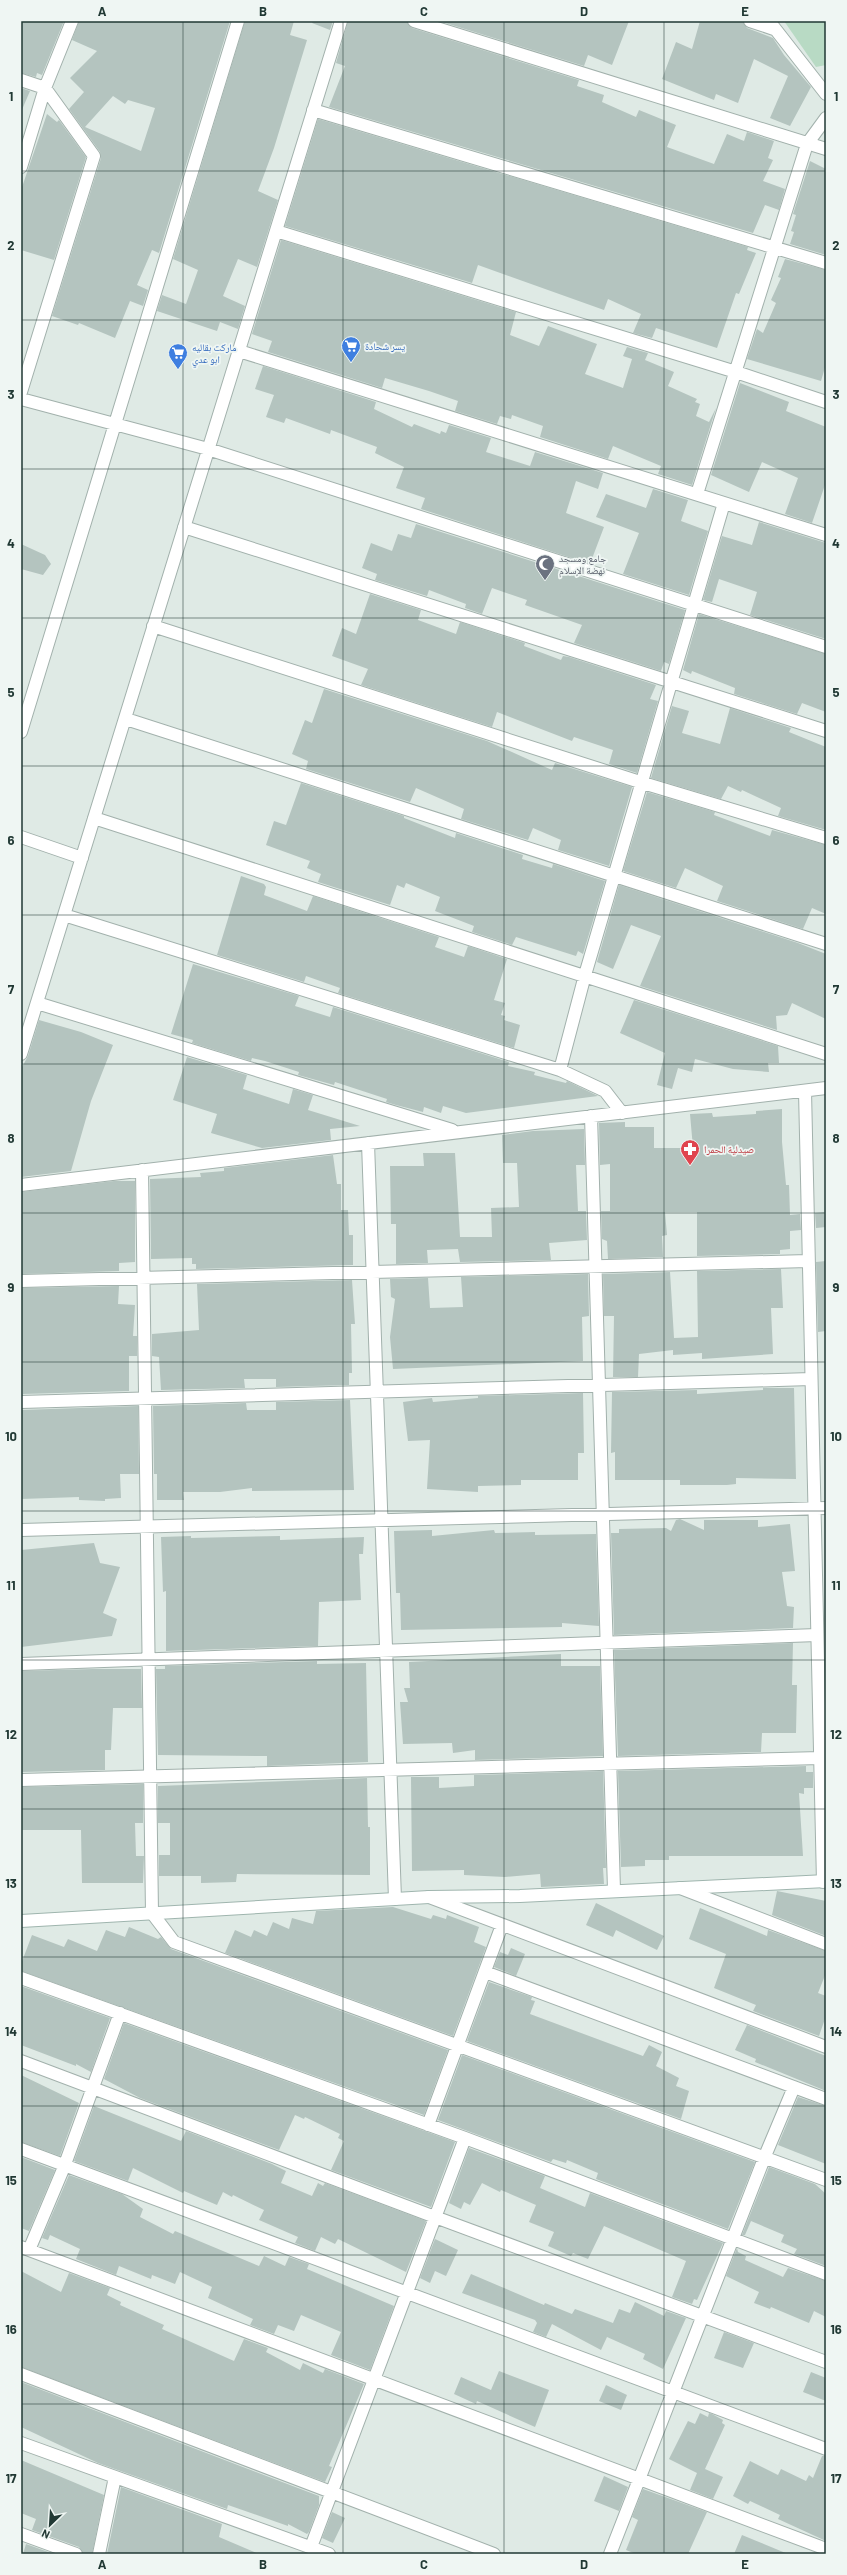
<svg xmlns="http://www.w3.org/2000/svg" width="847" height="2575" font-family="Barlow,'Noto Naskh Arabic',sans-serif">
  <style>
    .green { fill: #b8dac4 }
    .building { fill: #b4c4bf; fill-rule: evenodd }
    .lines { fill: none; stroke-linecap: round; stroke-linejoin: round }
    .street-casing { stroke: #a2b1ac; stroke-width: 14 }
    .secondary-casing { stroke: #9fb5ae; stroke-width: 14 }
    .street { stroke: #fff; stroke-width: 12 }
    .secondary { stroke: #fff; stroke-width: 12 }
    .grid { fill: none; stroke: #213934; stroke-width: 1; stroke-opacity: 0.55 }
    .labels { text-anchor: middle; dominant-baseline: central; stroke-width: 3.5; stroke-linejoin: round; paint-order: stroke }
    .shop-label { font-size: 10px; fill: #366cbe; stroke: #eff6f3; text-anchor: start }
    .worship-label { font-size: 10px; fill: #5b616d; stroke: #eff6f3; text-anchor: start }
    .health-label { font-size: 10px; fill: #be3a42; stroke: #eff6f3; text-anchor: start }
    .neatline { fill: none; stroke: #213934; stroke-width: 1.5 }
    .grid-label { font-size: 13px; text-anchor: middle; font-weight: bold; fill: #213934 }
  </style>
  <rect width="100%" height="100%" fill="#dfeae5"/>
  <!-- green -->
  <path class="green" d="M784 21H826V65L816 67Z"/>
  <!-- building -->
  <path class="building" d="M21 21H64L42 75 37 73 36 77 21 73Z
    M79 21H230L159 253 152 250 137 285 148 290 143 306 130 301 115 338 79 323 78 325 52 316 101 158 100 152 69 109 84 92 70 78 97 51 72 40ZM113 96 125 104 128 100 155 108 141 151 85 127Z
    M245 21H294L290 35 307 40 274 148 258 191 278 200 257 267 238 259 223 296 245 306 238 329 220 322 217 331 157 311 162 295 186 304 198 270 173 259Z
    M313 21H333L330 30 312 23Z
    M348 21H407L412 28 579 80 577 86 604 95 602 102 636 117 639 110 676 125 667 147 714 164 727 134 744 141 747 132 774 141 768 158 773 160 763 181 785 189 779 210 765 205 753 233 329 107 345 66 336 63Z
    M439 21H629L612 65 588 55 584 66Z
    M700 21H743L747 28 773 38 784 55 811 87 790 126 770 118 788 76 754 59 738 103 716 94 714 100 662 79 676 42 692 49Z
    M21 88 30 91 21 112Z
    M47 114 57 122 59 120 86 157 54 260 21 250V190Z
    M318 119 748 247 747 250 756 253 739 294 736 293 717 348 656 328 652 338 633 333 641 314 608 299 604 310 478 265 472 283 285 226Z
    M810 161 826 169V255L790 244 794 232 791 231 796 215 793 214Z
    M281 240 516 312 510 335 539 346 548 326 597 344 585 374 623 388 632 359 623 356 627 347 648 353 645 360 674 372 668 386 697 399 695 402 700 404 696 416 709 422 716 408 692 485 658 474 661 466 613 446 608 459 540 437 543 426 512 415 511 419 500 416 497 424 455 411 458 401 429 391 385 378 382 388 268 352 272 341 252 334Z
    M785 259 826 270V364L821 381 747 359 757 329 763 333 776 303 771 300 781 278 778 277Z
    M263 366 376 402 374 409 412 427 414 424 440 434 441 431 446 433 449 425 491 438 486 452 530 466 535 452 603 473 598 489 576 481 566 513 604 527 590 564 421 509 425 498 396 488 404 467 375 453 377 447 331 430 330 434 286 418 284 423 266 417 274 395 255 389Z
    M740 383 789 402 786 411 826 427V482L812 523 785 514 798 478 762 462 749 492 711 475Z
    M653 489 688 500 681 521 708 531 689 595 623 574 639 533 596 517 606 494 646 508Z
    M759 522 826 543V639L750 615 757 592 719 579 712 602 703 600 722 536 752 545Z
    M416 524 685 610 669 664 664 662 661 671 574 643 582 625 525 605 527 600 492 588 482 614 465 608 466 604 429 590 427 596 375 580 377 574 362 568 371 543 392 551 398 534 411 538Z
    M21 544 45 555 51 564 43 575 21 569Z
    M370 594 421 610 418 620 456 634 460 622 525 643 524 646 561 660 563 656 569 657 656 685 650 699 658 701 637 773 609 764 613 750 574 737 572 741 497 712 492 727 361 685 368 669 332 656 342 628 356 634Z
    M699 614 826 654V712L802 703 797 714 734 694 735 688 692 671 691 674 683 670Z
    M324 689 487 741 552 770 555 763 632 787 609 866 558 850 561 840 533 828 528 840 461 819 464 809 416 788 410 802 306 769 308 761 292 754 305 720 312 723Z
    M672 706 689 711 682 733 720 744 730 708 791 728 789 732 826 747V830L778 816 781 808 742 790 741 792 728 786 721 799 651 778Z
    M301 783 404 816V818L455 838 456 833 523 855 522 859 552 868 553 864 605 881 583 954 578 951 576 956 516 937 512 945 472 932 474 926 435 911 440 897 406 883 404 888 397 885 390 905 318 882 321 874 307 868 310 861 266 845 274 821 286 825Z
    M647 792 715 812 714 815 770 836 772 830 826 845V914L812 908 803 929 717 901 723 886 685 868 676 888 623 871Z
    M241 876 264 884 266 887 264 895 307 911 313 896 439 937 435 947 464 957 468 946 507 959 494 1000 505 1003 501 1015 505 1016 504 1020 520 1025 514 1048 338 993 340 988 306 976 304 982 217 955Z
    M619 885 798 943 826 954V1019L792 1003 787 1015 776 1016 777 1030 640 986 661 936 631 925 613 969 597 962Z
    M193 964 299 996 295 1006 330 1017 333 1007 509 1062 508 1066 535 1072 534 1075 566 1083 567 1081 598 1096 466 1113 443 1106 441 1113 424 1107 423 1112 396 1105 386 1102 387 1099 335 1082 334 1085 298 1075 299 1072 265 1061 252 1058 251 1061 192 1043 193 1040 171 1034Z
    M634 1000 778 1046 779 1063H768L769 1072 733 1069 695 1059 692 1072 678 1068 672 1089 657 1085 665 1053 620 1033Z
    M39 1020 81 1032 113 1045 91 1101 71 1171 21 1177V1069L28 1056Z
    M187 1057 247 1075 243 1089 289 1104 293 1089 313 1095 308 1110 360 1126 330 1129 331 1140 262 1148 211 1133 217 1114 173 1100Z
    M782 1109V1142L786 1185H789L790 1215 800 1214 801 1230 790 1231V1249L780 1250V1254L697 1256V1212H665L667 1235 662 1236 663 1257 608 1259 607 1241 602 1239 601 1211H610V1164L600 1165 599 1123 625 1122V1127H654V1148H693L690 1114 712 1113 713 1117 756 1114V1111Z
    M584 1129 585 1165H576L578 1211H586L587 1240 549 1243 551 1260 460 1262 458 1249 427 1250 428 1263 396 1264V1224H391L390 1166H424L423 1153H455L460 1237H492L491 1208 519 1207 517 1163H503L502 1135 533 1131Z
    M333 1155 337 1184H341V1210H348L349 1235H353V1265L196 1269V1264H192V1258L151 1259 150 1179 201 1177 200 1173 224 1171V1168Z
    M114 1181H135V1262L119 1263V1271L21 1274V1192Z
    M824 1212 826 1227 816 1228 815 1213Z
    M826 1261V1331L818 1332 816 1262Z
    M781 1269 783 1308H771L773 1354 702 1359V1353L673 1355V1350L639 1354 638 1377H613L614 1316H604L603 1274 670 1272 674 1338 698 1337 697 1271Z
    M588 1274 589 1316 582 1317 583 1361 393 1369 390 1337 395 1299 391 1297 390 1279 428 1278 430 1308 463 1307 461 1277Z
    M352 1280 355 1324H351L352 1373H349V1385L276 1387V1379H244L245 1388 161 1390 159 1357 152 1356V1334L199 1330 197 1284Z
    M119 1286 118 1304 135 1305 133 1336H137V1356H129V1391L23 1394 21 1288Z
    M763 1388H794L796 1479 736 1478V1484L727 1485H680V1480H615V1452L611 1453 612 1392 697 1390V1394L763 1390Z
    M583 1393 584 1453H578V1480H521V1485L478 1486V1492L427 1489 430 1440 408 1441 403 1402 432 1398 433 1402 478 1398V1396Z
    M350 1400 354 1490 252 1491V1488L220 1492H183L184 1500H157V1474H154L153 1406 246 1403 247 1410H276V1402Z
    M138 1406 139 1474H120L121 1498 105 1499V1501L79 1500V1497L21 1499V1410Z
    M680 1519 704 1530V1520H758V1527L790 1524 795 1571 782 1572 787 1606 794 1607 793 1628 614 1635 611 1533H619V1529L666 1528 671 1531 676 1520Z
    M432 1530V1536L494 1530 495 1533 535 1532V1535L596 1534 599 1626 562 1623V1627L401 1630 400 1593H396L394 1531Z
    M191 1536V1538L280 1536V1540L364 1537 363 1554H359L361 1600 319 1602 318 1646 166 1651V1591L163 1592 161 1537Z
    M94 1543 100 1563 120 1567 103 1613 117 1619 112 1636 21 1647V1550Z
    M793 1643 792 1685H797L796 1733H762L761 1752 618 1756 614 1650Z
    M561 1654V1666H600L603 1756 475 1760V1750L453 1753 452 1743 403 1744 400 1702H408L404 1688H410L409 1662Z
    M317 1661V1664L366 1663 368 1762 267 1766V1756L158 1755 156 1669H165V1666Z
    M93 1669H141L142 1708H113L111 1750H105V1770L21 1772V1671Z
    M806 1766V1772H813V1788H804V1794L799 1793 803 1856H669V1860H645V1866L621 1867 618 1771Z
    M603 1771 606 1868H603L604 1884 541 1887 540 1874 505 1877 464 1875V1870L412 1871 411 1777H439V1788L474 1786V1775Z
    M367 1778 368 1827H370V1875L237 1874 236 1882 201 1883V1876H159V1855H170V1823H158V1786Z
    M143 1784V1823H135L136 1856H144L143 1883H82L81 1830H21V1787Z
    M777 1891 826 1901V1936L772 1915Z
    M596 1903 664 1936 657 1950 616 1930 613 1937 586 1925Z
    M393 1907 431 1919 433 1915 446 1919 447 1915 479 1927 474 1942 486 1947 453 2036 225 1953 235 1930 251 1937 254 1930 267 1936 273 1922 289 1929 292 1918 313 1924 316 1911Z
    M700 1908 767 1936 768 1930 826 1951V1973L818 1993 826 1996V2016L819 2036 753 2011 756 2005 714 1988 726 1954 689 1939Z
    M129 1927 158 1939 161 1937 171 1949 448 2050 424 2115 21 1971V1964L32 1935 64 1947 68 1939 97 1951 106 1930 125 1937Z
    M511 1948 525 1954 516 1976 494 1967 500 1952 508 1955Z
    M489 1982 532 1997 531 2000 535 2001 530 2014 643 2056 649 2045 662 2052 656 2066 679 2078 676 2086 689 2091 681 2119 467 2041Z
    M21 1986 110 2018 91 2072 76 2064V2066L21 2045Z
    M124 2023 455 2142 431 2207 331 2170 344 2141 338 2138 340 2134 305 2117 304 2119 295 2115 279 2150 140 2098 104 2079Z
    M747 2025 826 2056V2091L755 2062 756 2059 735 2050Z
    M462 2055 755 2162 728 2229 596 2179 598 2173 567 2160 566 2163 553 2159 551 2162 438 2120Z
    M21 2075 79 2103 60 2156 21 2142Z
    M798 2097 826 2106V2164L778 2145Z
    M94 2106 181 2141 186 2131 272 2164 286 2171 281 2183 312 2196 318 2183 323 2186 325 2183 426 2221 406 2272 338 2239 335 2244 321 2237 315 2251 295 2243 298 2237 259 2220 264 2210 233 2195 232 2197 223 2192 217 2205 184 2191 183 2193 133 2168 128 2181 74 2161Z
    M469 2148 545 2176 540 2188 585 2207 590 2193 723 2243 697 2300 694 2299 692 2304 672 2297 686 2261 604 2226 588 2259 573 2253 571 2256 548 2246 554 2232 529 2222 536 2205 501 2190 500 2192 482 2183 470 2205 464 2202 461 2209 449 2203Z
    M21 2157 55 2170 29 2231 21 2228Z
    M769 2167 815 2184 826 2194V2266L794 2254 797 2249 781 2242 784 2235 751 2221 745 2235H742Z
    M69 2175 122 2194 143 2209 140 2217 173 2234 175 2231 259 2266 264 2256 285 2266 289 2257 309 2264 307 2269 394 2306 370 2370 331 2355 341 2332 301 2315 294 2331 278 2325 274 2334 250 2325 253 2319 208 2298 212 2287 180 2272 175 2284 152 2275 151 2279 119 2266 116 2275 76 2259 80 2249 50 2235 48 2240 42 2238Z
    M435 2239 458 2250 446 2276 435 2271 430 2283 420 2278Z
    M737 2248 738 2252 746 2256 745 2260 783 2277 788 2268 826 2281V2317L814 2311 809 2323 771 2307 770 2309 754 2303 759 2292 726 2276Z
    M21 2271 61 2292 69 2273 110 2288 107 2295 121 2302 120 2305 164 2325 162 2329 234 2361 244 2339 268 2348 266 2352 300 2370 303 2363 323 2373 325 2369 364 2384 329 2466 332 2467 325 2482 21 2367Z
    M471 2274 544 2305 545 2303 572 2314 575 2309 613 2323 619 2309 630 2313 635 2302 664 2316 666 2311 686 2318 663 2369 643 2359 645 2354 607 2337 601 2350 552 2324 546 2337 533 2332 537 2323 535 2320 462 2293Z
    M724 2332 754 2343 743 2368 714 2358Z
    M499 2371 549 2390 535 2427 477 2401 476 2404 454 2394 461 2377 491 2390Z
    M811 2372 826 2378V2401L803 2392Z
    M21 2382 319 2496V2505L309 2532 307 2534 288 2524V2526L228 2505 227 2509 98 2463 21 2427Z
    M606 2385 627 2395 621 2410 599 2401Z
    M700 2413 708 2417 709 2413 712 2414 723 2420 722 2423 725 2425 705 2469 723 2477 713 2499 690 2490 697 2473 669 2459 688 2421 695 2424Z
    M822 2456H826V2541L778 2519 780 2515 750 2501 748 2504 733 2496 750 2461 778 2475 781 2469 806 2481 809 2475 813 2478Z
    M21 2460 104 2495 92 2554H83L79 2547 32 2530 36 2519 21 2513Z
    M604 2476 628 2487 619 2511 594 2501Z
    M121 2487 222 2524 219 2537 259 2554H107Z
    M643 2489 707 2512 688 2554H636L626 2550 638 2520 632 2517Z
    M332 2512 345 2518 333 2543 322 2538Z
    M742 2535 788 2554H734Z
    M26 2544 54 2554H23Z"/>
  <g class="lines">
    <!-- street casing -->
    <g class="street-casing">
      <path id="street" d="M414 21 826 149
        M750 21 774 29
        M769 21 826 94
        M21 80 45 88 94 156 21 392
        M313 110 826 263
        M21 167 45 88 72 21
        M276 231 736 372 826 402
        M239 351 826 535
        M21 399 208 449 826 647
        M697 494 807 144 826 118
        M184 527 826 731
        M153 626 643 783 826 838
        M126 719 826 944
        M21 732 238 21
        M94 818 826 1054
        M21 837 82 858
        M64 915 560 1070 605 1091 622 1113
        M37 1003 452 1130
        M21 1054 341 21
        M560 1070 585 975 724 503
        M805 1091 823 1882
        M591 1116 614 1890
        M368 1143 395 1899
        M142 1170 152 1913 174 1942 826 2180
        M21 1185 826 1088
        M21 1281 808 1261
        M21 1402 811 1379
        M21 1530 826 1508
        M21 1664 817 1635
        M21 1780 820 1758
        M680 1888 826 1944
        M429 1897 826 2047
        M485 1972 826 2099
        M21 1978 465 2138 826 2274
        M21 2061 435 2217 826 2362
        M428 2125 502 1925
        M21 2149 826 2449
        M21 2247 826 2549
        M29 2250 64 2167 120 2013
        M21 2374 494 2554
        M21 2443 329 2554
        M21 2534 76 2554
        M311 2547 465 2138
        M99 2554 115 2477
        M610 2554 765 2156 794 2087"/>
    </g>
    <!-- secondary casing -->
    <g class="secondary-casing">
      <path id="secondary" d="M21 1921 429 1897 520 1896 826 1881"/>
    </g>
    <!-- street -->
    <use href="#street" class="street"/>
    <!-- secondary -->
    <use href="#secondary" class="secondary"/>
  </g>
  <!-- grid -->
  <path class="grid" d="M183 21V2554M343 21V2554M504 21V2554M664 21V2554M21 171H826M21 320H826M21 469H826M21 618H826M21 766H826M21 915H826M21 1064H826M21 1213H826M21 1362H826M21 1511H826M21 1660H826M21 1809H826M21 1957H826M21 2106H826M21 2255H826M21 2404H826"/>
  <!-- icons -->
  <defs>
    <g id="supermarket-pin" transform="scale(1)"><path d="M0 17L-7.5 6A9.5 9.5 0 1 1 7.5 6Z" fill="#3f7fe0" stroke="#eff6f3"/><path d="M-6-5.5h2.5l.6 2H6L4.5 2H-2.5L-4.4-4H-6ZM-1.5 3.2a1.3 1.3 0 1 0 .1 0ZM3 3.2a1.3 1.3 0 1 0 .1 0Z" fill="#fff"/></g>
    <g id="mosque-pin" transform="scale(1)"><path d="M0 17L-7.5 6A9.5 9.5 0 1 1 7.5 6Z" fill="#6b7280" stroke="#eff6f3"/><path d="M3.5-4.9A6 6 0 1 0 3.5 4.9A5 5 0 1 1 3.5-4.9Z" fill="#fff"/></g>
    <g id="pharmacy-pin" transform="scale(1)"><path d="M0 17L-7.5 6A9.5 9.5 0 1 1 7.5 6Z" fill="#e0444e" stroke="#eff6f3"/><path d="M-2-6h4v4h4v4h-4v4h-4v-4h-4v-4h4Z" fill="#fff"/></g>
  </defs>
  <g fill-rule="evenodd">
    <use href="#supermarket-pin" x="351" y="346"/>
    <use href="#supermarket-pin" x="178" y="353"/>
    <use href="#mosque-pin" x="545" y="564"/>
    <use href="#pharmacy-pin" x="690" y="1149"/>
  </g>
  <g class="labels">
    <!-- shop labels -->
    <g class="shop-label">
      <text x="365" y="346">يسر شحادة</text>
      <text x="192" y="347">ماركت بقاليه<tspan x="192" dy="12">ابو عدي</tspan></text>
    </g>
    <!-- worship labels -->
    <g class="worship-label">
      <text x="559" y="558">جامع ومسجد<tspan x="559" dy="12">نهضة الإسلام</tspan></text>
    </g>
    <!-- health labels -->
    <g class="health-label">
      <text x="704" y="1149">صيدلية الحمرا</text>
    </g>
  </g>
  <!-- border -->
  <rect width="847" height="2575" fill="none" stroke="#eff6f3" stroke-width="44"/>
  <!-- north arrow -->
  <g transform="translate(50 2525) rotate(205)" stroke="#eff6f3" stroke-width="3" paint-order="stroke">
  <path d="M0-3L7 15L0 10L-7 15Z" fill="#213934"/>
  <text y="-6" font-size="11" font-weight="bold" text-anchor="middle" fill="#213934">N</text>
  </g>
  <rect x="22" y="22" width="803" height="2531" class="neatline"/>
  <g class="grid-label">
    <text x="102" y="16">A</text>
    <text x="263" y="16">B</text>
    <text x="424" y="16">C</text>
    <text x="584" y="16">D</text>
    <text x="745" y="16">E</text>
    <text x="11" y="101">1</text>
    <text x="836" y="101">1</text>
    <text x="11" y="250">2</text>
    <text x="836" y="250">2</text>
    <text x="11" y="399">3</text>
    <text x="836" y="399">3</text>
    <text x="11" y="548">4</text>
    <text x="836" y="548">4</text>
    <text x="11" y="697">5</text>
    <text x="836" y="697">5</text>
    <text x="11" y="845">6</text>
    <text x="836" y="845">6</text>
    <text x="11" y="994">7</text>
    <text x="836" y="994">7</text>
    <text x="11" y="1143">8</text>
    <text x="836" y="1143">8</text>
    <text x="11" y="1292">9</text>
    <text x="836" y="1292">9</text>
    <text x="11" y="1441">10</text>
    <text x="836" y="1441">10</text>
    <text x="11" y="1590">11</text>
    <text x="836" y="1590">11</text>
    <text x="11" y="1739">12</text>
    <text x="836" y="1739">12</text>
    <text x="11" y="1888">13</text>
    <text x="836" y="1888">13</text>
    <text x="11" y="2036">14</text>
    <text x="836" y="2036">14</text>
    <text x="11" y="2185">15</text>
    <text x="836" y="2185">15</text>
    <text x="11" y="2334">16</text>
    <text x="836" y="2334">16</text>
    <text x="11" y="2483">17</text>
    <text x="836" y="2483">17</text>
    <text x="102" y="2569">A</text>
    <text x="263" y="2569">B</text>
    <text x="424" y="2569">C</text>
    <text x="584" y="2569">D</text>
    <text x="745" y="2569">E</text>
  </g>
</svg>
